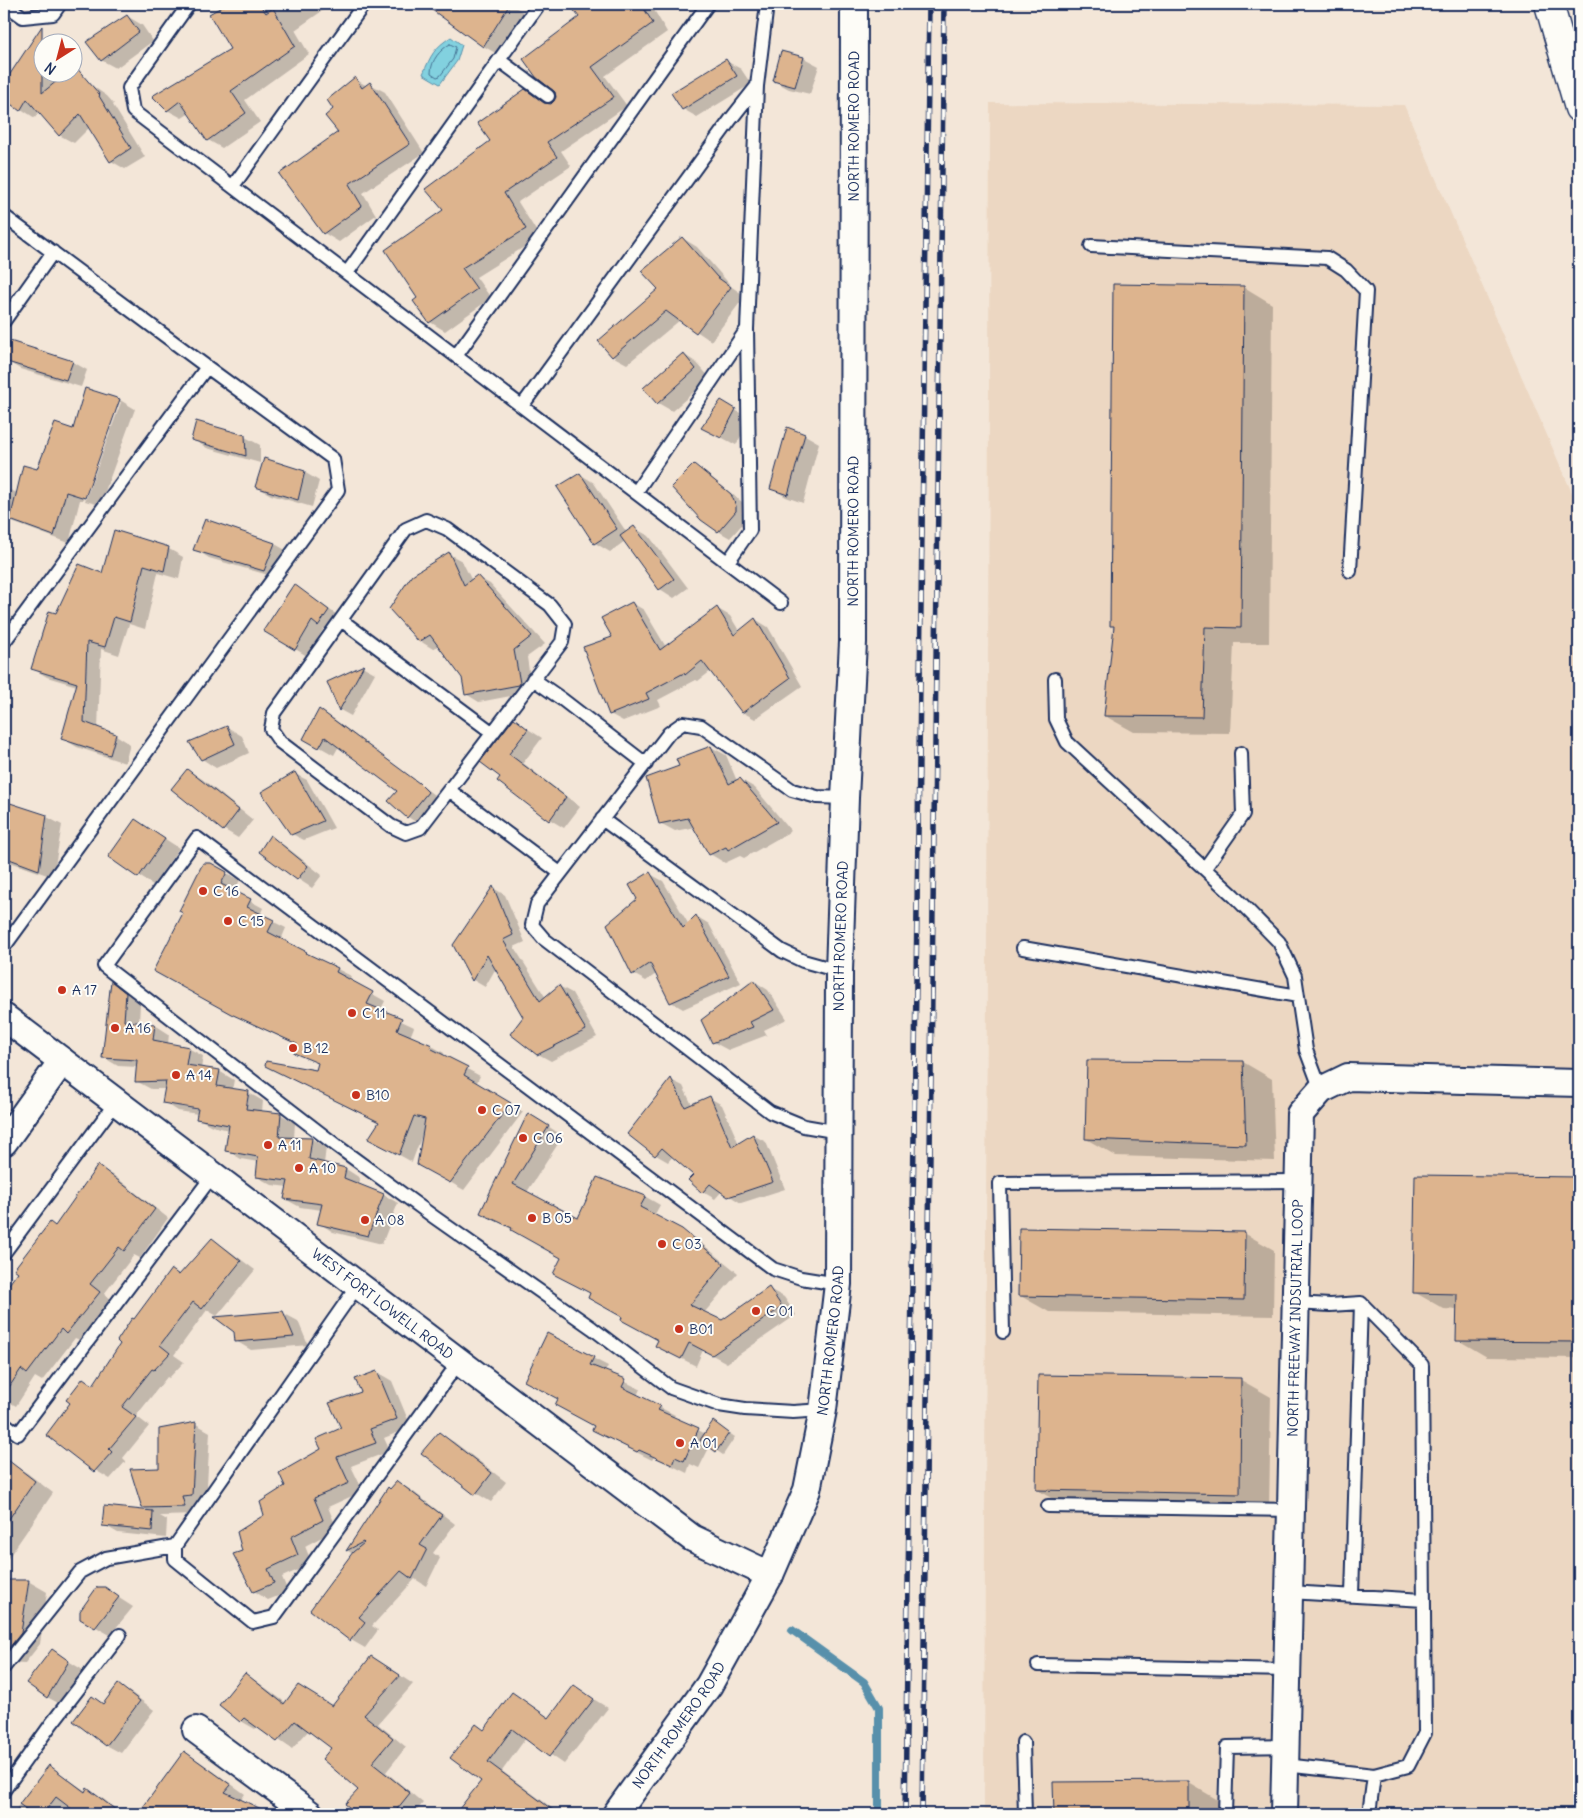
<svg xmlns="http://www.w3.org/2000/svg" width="1583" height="1818" font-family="Delius,sans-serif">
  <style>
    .built { fill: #ecd7c2 }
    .water { fill: #82d1df; stroke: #5990ab }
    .shadow { fill: #0003 }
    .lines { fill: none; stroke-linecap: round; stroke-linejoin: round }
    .shore { stroke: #447092; stroke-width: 1 }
    .stream { stroke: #5990ab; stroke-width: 8 }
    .building { fill: #ddb48e; stroke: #1b2f5e }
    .lane-casing { stroke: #1b2f5e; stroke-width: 16 }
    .street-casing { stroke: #1b2f5e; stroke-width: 30 }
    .highway-casing { stroke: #1b2f5e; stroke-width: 31 }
    .lane { stroke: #fdfcf7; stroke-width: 12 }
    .street { stroke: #fdfcf7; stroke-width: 26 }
    .highway { stroke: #fdfcf7; stroke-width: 28 }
    .rail-casing { stroke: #1b2f5e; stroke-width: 5.5 }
    .rail { stroke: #fdfcf7; stroke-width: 4; stroke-dasharray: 11; stroke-linecap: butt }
    .poi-dot { fill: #c8321e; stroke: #fdfcf7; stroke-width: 2 }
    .labels { text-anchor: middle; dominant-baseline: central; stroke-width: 4; stroke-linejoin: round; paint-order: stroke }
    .street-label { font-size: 14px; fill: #1b2f5e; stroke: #fdfcf7 }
    .poi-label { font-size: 14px; fill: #1b2f5e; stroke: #fdfcf7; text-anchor: start }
  </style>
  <rect width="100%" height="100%" fill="#f3e6d8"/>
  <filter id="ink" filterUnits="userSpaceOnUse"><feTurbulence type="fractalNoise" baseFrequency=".02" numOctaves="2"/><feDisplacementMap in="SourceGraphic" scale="10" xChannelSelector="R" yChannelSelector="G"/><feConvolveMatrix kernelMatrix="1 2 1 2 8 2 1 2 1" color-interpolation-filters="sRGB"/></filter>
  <g filter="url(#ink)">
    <!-- built -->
    <path class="built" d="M990 103 1404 105 1579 509V1814H984Z"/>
    <!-- water -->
    <path class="water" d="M451 37 462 45 457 61 440 84 423 74C431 55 434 48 451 37Z"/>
    <!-- shadow -->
    <path class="shadow" d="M229 4H332L295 30 309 54 245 100 260 122 222 148 208 140 190 113 182 118 167 110 232 50 211 14Z
      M427 4H511L527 15 501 56 483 46Z
      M574 4H663L654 10 667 32 605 76 627 106 561 151 571 166 518 202 540 237 476 277 491 298 445 331 430 322 415 301 419 298 444 211 525 91 547 104 551 105 555 102 581 17 572 5Z
      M127 16 142 25 153 41 116 68 101 60Z
      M31 45 42 51V72H72L107 96 114 104 113 105 145 157 125 169 111 161 90 127 74 143 59 135 39 111 35 118 4 98V86Z
      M782 52 804 58 819 66 810 94 789 89 774 81Z
      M726 61 741 69 751 84 697 117 683 109Z
      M355 79 367 86 370 84 385 92 424 153 363 193 376 215 339 242 324 233 339 133 335 109Z
      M682 238 697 247 732 287 745 296 711 341 680 320 627 364 612 356 660 290Z
      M1244 287 1272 304 1269 643H1234L1230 733 1134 732 1105 716 1115 627 1111 625Z
      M11 343 73 362 87 370 81 387 20 369 5 360Z
      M683 354 697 363 710 378 672 411 658 403Z
      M85 389 120 400 135 409 100 505 85 501 121 402H118L83 500H80L69 543 4 519V488L18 493 73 431Z
      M722 402 750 419 736 445 717 435Z
      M805 435 819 443 803 503 786 497 771 488Z
      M245 437 260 445V463L207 448 192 439Z
      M694 466 706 473 742 502 748 513V518L730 538 718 531Z
      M304 472 319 481 312 507 271 495 257 487Z
      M580 474 594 483 627 533 634 528 649 536 688 588 674 598 660 589 625 541 610 552 595 543 559 488Z
      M115 532 169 549 183 557 179 579 158 573 145 629 129 624 119 655 101 649 98 729 116 735 130 744 125 763 77 747 62 738 77 686 47 677 32 668 56 615 103 575Z
      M275 544 289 552 279 578 209 558 195 549Z
      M449 554 462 561 472 581 477 577 490 584 545 644 527 657 532 692 479 702 466 694 463 678 439 645 433 649 420 641Z
      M295 586 340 617 330 631 324 628 307 656 265 631Z
      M632 603 644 610 666 647 718 609 730 616 740 632 755 619 768 627 802 686 755 719 742 712 711 671 698 681 696 680 658 700 661 706 623 721 610 714 614 638Z
      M364 667 375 673 351 716 340 710 328 682Z
      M320 710 334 719 442 801 422 826 408 817 390 801 399 791 339 746 334 755 304 738Z
      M514 720 542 738 523 763 580 807 564 828 549 819 502 777Z
      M227 727 242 736 249 753 216 768 202 759Z
      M711 747 726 755 737 781 740 779 755 788 791 831 744 858 740 856 725 863 710 854 695 827 675 831 660 823 681 767Z
      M187 770 202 779 253 820 238 838 223 829Z
      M295 774 307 780 334 828 304 840 292 834Z
      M4 802 47 817 62 825 53 877 4 860Z
      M136 820 179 848 153 885 139 876Z
      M271 837 285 846 322 875 312 888 298 879 261 852Z
      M210 865 240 880 234 892 263 908 260 915 286 928 281 940 351 976 349 981 385 1001 380 1011 414 1027 410 1037 429 1054 432 1046 444 1053 443 1056 480 1076 476 1084 523 1112 464 1190 432 1172 422 1135 412 1162 383 1146 380 1123 266 1066 317 1071 319 1064 296 1052 298 1045 246 1021 168 979Z
      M650 874 663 881 689 925 696 916 709 924 741 983 683 1009 671 1002 656 974 646 981 633 974 638 899Z
      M493 888 505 895 525 942 514 947 546 998 559 986 572 993 597 1037 551 1061 538 1054 524 1017 496 968 485 987 473 980 454 945Z
      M754 981 768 990 787 1019 764 1030 767 1035 728 1050 713 1042Z
      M112 983 140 1003 139 1024 155 1025 169 1034 168 1044 188 1048 203 1056 201 1069 219 1071 234 1080 232 1090 249 1093 263 1101 262 1112 280 1114 295 1123 294 1139H312L326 1147 324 1164 346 1169 360 1178 359 1185 384 1195 398 1203 382 1244 333 1232 319 1223 322 1210 300 1207 285 1199 288 1187 272 1185 257 1177 258 1162 241 1159 226 1150 229 1130 212 1126 197 1118 198 1114 178 1111 164 1102 166 1089H151L136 1081 138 1067 118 1066 103 1057Z
      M1243 1062 1272 1079 1275 1161 1116 1156 1086 1139Z
      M671 1080 683 1086 692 1105 710 1098 722 1105 739 1144 753 1135 766 1142 785 1189 741 1203 722 1191 715 1199 703 1192 689 1180 694 1175 673 1156 668 1162 656 1155 629 1134Z
      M543 1123 563 1136 527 1192 578 1220 597 1178 646 1197 660 1205 654 1216 696 1239 738 1273 704 1313 722 1322 769 1289 784 1297 796 1315 727 1363 703 1350 696 1366 657 1346 659 1340 591 1293 563 1258 481 1212Z
      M98 1167 113 1175 168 1218 140 1258 134 1255 104 1294 114 1301 82 1341 75 1338 42 1381 35 1377 16 1406 4 1399V1293L19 1271 56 1227Z
      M1416 1176 1579 1178V1358L1487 1357 1458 1340V1310L1444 1309 1414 1292Z
      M1244 1233 1274 1250 1273 1316 1049 1312 1019 1295Z
      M213 1240 227 1249 255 1270 217 1316 207 1310 174 1355 184 1362 169 1378 167 1377 136 1416 149 1426 123 1458 126 1461 110 1479 95 1470 72 1403 83 1379 94 1386 135 1320Z
      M283 1313 298 1321 308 1345 251 1350 236 1341Z
      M548 1335 608 1366 605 1372 640 1389 637 1396 675 1415 673 1418 706 1434 720 1427 735 1437 723 1455 710 1446 699 1468 690 1464 687 1473 654 1457 652 1460 608 1438 593 1430 595 1425 560 1399Z
      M377 1372 392 1381 411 1427 384 1438 390 1451 351 1466 363 1491 328 1507 337 1529 305 1546 312 1564 282 1577 288 1592 268 1600 254 1591 244 1551 265 1515 287 1486 342 1429 363 1393Z
      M1039 1376 1241 1380 1271 1397 1269 1510 1067 1507 1037 1490Z
      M196 1424 210 1432 206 1503 196 1504 199 1515 160 1516 167 1520 166 1538 118 1533 104 1525 150 1512 143 1507 160 1469Z
      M440 1434 454 1442 506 1482 491 1502 476 1493Z
      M9 1462 27 1473 53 1493 4 1564V1468Z
      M397 1482 411 1490 455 1524 433 1553 440 1558 426 1586 415 1579 372 1626 378 1630 365 1648 351 1640 311 1610 353 1554 348 1551 388 1488 390 1490Z
      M4 1581H28L47 1592 40 1644 25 1663 4 1662Z
      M105 1589 133 1607 110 1635 96 1627Z
      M52 1651 83 1670 62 1705 47 1697Z
      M372 1657 413 1684 378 1724 406 1747 386 1772 423 1803 414 1814H360L346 1804 360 1790 333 1748 309 1730 292 1749 258 1726 255 1729 241 1721 221 1705 245 1674 259 1683 286 1703 332 1707Z
      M119 1686 133 1694 154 1710 121 1753 106 1745 93 1698 104 1704Z
      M574 1687 608 1708 564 1764 526 1738 502 1771 560 1814H457L482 1780 485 1731 526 1702 550 1719Z
      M185 1752 199 1761 245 1794 240 1801 261 1814H145L141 1812Z
      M49 1766 87 1792 88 1790 102 1798 123 1814H12Z
      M1055 1783H1189L1218 1800V1814H1055Z"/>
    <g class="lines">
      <!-- shore -->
      <path class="shore" d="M450 44 456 47 453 59 440 76 437 77 431 73C431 60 440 50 450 44Z"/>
      <!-- stream -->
      <path class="stream" d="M792 1630 864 1682 879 1708V1814"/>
    </g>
    <!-- building -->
    <path class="building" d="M227 4H259L266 13 273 8 295 46 231 91 246 113 207 141 180 101 167 111 152 96 230 49 209 14Z
      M424 4H510L483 47Z
      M569 4H641L653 23 592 67 614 97 547 142 557 157 504 193 526 229 462 268 477 289 429 323 413 301 417 298 385 250 443 210 425 189 490 141 477 123 525 89 544 103 551 104 554 101 556 97 555 92 536 77 523 59 579 17Z
      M127 15 139 32 101 61 86 42Z
      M42 26V93L68 72H72V68L75 66 100 95 99 96 131 148 110 162 80 114 59 136 27 99 20 111 4 99V83Z
      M781 51 804 57 795 87 773 81Z
      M726 59 737 76 682 110 671 93Z
      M355 77 362 88 370 82 410 144 349 184 362 206 323 234 279 174 338 132 325 116 333 109 327 100Z
      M682 237 717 277 731 287 696 333 666 311 612 357 598 341 658 289 641 271Z
      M1113 284 1244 286 1241 628 1205 627 1202 717 1104 716 1114 626H1110Z
      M10 341 73 361 66 380 4 361Z
      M683 353 696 369 657 404 643 388Z
      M85 388 120 399 85 498 66 492 54 536 10 520 23 465 37 469 55 423 73 429Z
      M721 400 736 409 721 438 701 428Z
      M196 421 245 435 246 456 191 440Z
      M787 427 805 434 788 495 770 489Z
      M264 458 305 471 298 500 255 487Z
      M694 464 731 494 736 506V511L718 532 701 520 671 487Z
      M580 473 617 529 594 544 557 487Z
      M205 519 275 543 264 571 193 550Z
      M634 526 674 579 659 590 620 536Z
      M114 530 169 547 164 571 144 565 130 622 114 617 105 647 87 642 84 722 116 734 110 755 61 739 77 683 31 669 49 611 56 613 79 564 102 573Z
      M449 552 464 585 477 575 532 636 514 650 520 683 519 685 465 695 462 678 430 635 419 642 389 609 412 575Z
      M294 584 329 610 318 626 312 621 295 650 263 631Z
      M632 602 660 650 717 607 734 635 755 618 790 678 742 713 702 661 685 675 684 673 646 693 649 699 609 715 583 647 612 637 601 618Z
      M364 665 339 711 327 682Z
      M319 709 419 783 428 792 407 818 388 801 397 791 325 737 319 748 303 739Z
      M514 718 528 729 509 754 566 797 549 821 497 781 500 777 480 762Z
      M227 726 235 744 201 760 189 742Z
      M711 746 729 784 740 778 777 822 728 850 726 847 709 855 688 818 659 824 646 778 679 766 676 759Z
      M187 769 239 810 223 831 171 789Z
      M295 772 323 821 291 835 261 792Z
      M4 801 47 815 39 870 4 857Z
      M135 819 165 839 138 878 108 857Z
      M270 835 308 866 297 880 259 852Z
      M203 863H211L227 872 221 884 251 899 247 907 274 920 268 932 307 952 306 953 338 968 336 972 373 992 367 1004 402 1018 397 1030 432 1045 430 1048 468 1067 464 1075 511 1103 450 1183 417 1165 425 1119 414 1116 399 1155 368 1139 379 1122 265 1066 266 1061 316 1070 318 1063 294 1053 297 1044 231 1014 153 971 183 913 179 911Z
      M650 872 683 928 696 915 729 976 670 1003 650 963 632 975 607 924 637 899 629 885Z
      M493 886 513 935 503 940 540 1001 559 985 586 1030 537 1055 510 1034 523 1017 487 955 472 981 453 945Z
      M754 980 774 1010 750 1022 753 1027 712 1043 701 1020Z
      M111 981 126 993 124 1021 155 1024 153 1040 189 1047 186 1065 220 1070 217 1086 249 1091 246 1109 281 1113 279 1137 312 1138 309 1159 346 1168 344 1178 384 1194 368 1236 317 1224 322 1204 284 1199 288 1181 256 1177 258 1157 225 1151 229 1125 196 1119 198 1109 162 1103 166 1081 135 1082 137 1060 102 1058Z
      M1087 1060 1243 1061 1246 1145 1085 1139Z
      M671 1078 685 1107 710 1096 732 1147 753 1134 773 1182 728 1197 710 1184 702 1193 688 1180 693 1175 662 1148 655 1156 627 1134Z
      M528 1113 549 1126 513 1184 578 1218 597 1177 646 1196 640 1207 682 1229 724 1264 690 1305 722 1320 769 1287 782 1307 712 1355 689 1343 681 1359 655 1346 658 1340 621 1320 622 1317 588 1298 590 1293 553 1274 561 1258 511 1230 512 1228 480 1213Z
      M98 1165 155 1209 124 1251 119 1247 90 1284 100 1292 66 1334 61 1329 27 1374 21 1369 4 1395V1291L18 1272 14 1269 50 1222 55 1226Z
      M1415 1175 1579 1177V1342L1456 1341 1457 1294 1413 1293Z
      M1019 1228 1245 1232 1244 1300 1018 1296Z
      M212 1238 241 1261 202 1309 193 1302 160 1345 170 1353 154 1370 152 1369 122 1407 136 1417 109 1449 112 1452 94 1472 46 1435 70 1403 66 1400 83 1378 93 1385 120 1344 117 1341 132 1318 134 1319 171 1269 179 1275Z
      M283 1311 294 1337 235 1342 234 1332 214 1317Z
      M547 1333 594 1357 590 1365 626 1379 622 1387 661 1406 658 1410 699 1428 684 1461 675 1457 672 1465 639 1450 637 1452 592 1430 594 1426 555 1405 558 1399 524 1381Z
      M377 1371 397 1419 370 1429 376 1443 337 1457 349 1483 314 1498 323 1520 291 1537 298 1555 268 1569 274 1583 253 1592 233 1554 242 1551 237 1532 264 1515 260 1502 285 1486 279 1473 321 1449 316 1439 341 1428 329 1403 361 1392 355 1379Z
      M1038 1375 1241 1378 1240 1494 1036 1490Z
      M713 1421 729 1433 716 1452 700 1440Z
      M196 1422 192 1495 182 1496 185 1507 142 1508 130 1469 159 1468V1429Z
      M439 1432 492 1473 475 1495 421 1453Z
      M4 1457 35 1481 4 1526Z
      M397 1481 442 1515 420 1545 427 1549 412 1579 401 1571 359 1617 365 1622 350 1641 310 1610 353 1552 364 1543 363 1542 346 1551 388 1487 390 1489Z
      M104 1506 153 1511 152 1531 102 1526Z
      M4 1580H29L21 1633 4 1654Z
      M97 1587H105L119 1597 95 1628 80 1619V1611Z
      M52 1649 69 1661 47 1698 26 1683Z
      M371 1656 400 1675 364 1715 393 1738 372 1763 410 1793 393 1814H358L345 1804 358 1790 322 1759 331 1748 295 1721 277 1742 244 1718 240 1722 219 1705 245 1673 284 1704 298 1685 332 1706Z
      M118 1684 140 1701 106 1746 73 1721 92 1696 103 1704Z
      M574 1685 594 1699 549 1757 512 1729 488 1762 558 1814H455L481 1781 450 1758 476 1724 484 1730 512 1692 549 1718Z
      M184 1751 231 1785 225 1792 272 1814H138Z
      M49 1765 85 1792 87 1788 121 1814H71L73 1810 56 1797 43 1814H33L19 1804Z
      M1189 1781V1814H1054L1053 1782Z"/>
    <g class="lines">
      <!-- lane casing -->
      <g class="lane-casing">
        <path id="lane" d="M5 4 23 17 53 14 60 4
          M189 4 129 88 133 111 781 603
          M499 60 548 96
          M233 186 364 4
          M4 216 207 367 333 459 338 490 4 947
          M1091 246 1327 258 1346 270 1366 291 1350 571
          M347 273 539 4
          M4 321 53 252
          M456 356 708 4
          M522 406 731 119 757 86
          M636 492 747 329
          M426 520 447 529 550 605 565 624 562 642 420 828 406 833 391 826 280 742 271 729 274 713 406 529Z
          M728 562 750 530 747 329 757 86 767 4
          M341 620 493 733
          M4 642 207 367
          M533 679 563 700 646 764
          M1055 679 1056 719 1067 742 1234 896 1279 942 1295 976 1306 1050 1321 1090
          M449 790 560 873
          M602 819 782 951 803 961 839 971
          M1205 868 1243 814 1241 753
          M1023 948 1298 996
          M839 1132 804 1126 770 1112 544 939 532 925 537 904 669 733 683 723 701 726 792 790 817 797 845 798
          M4 1253 116 1102
          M358 1285 175 1546V1559L253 1622 274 1617 459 1362
          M1295 1303 1330 1305 1361 1303 1422 1365 1425 1733 1408 1766 1374 1775
          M1003 1332 1000 1183 1298 1181
          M823 1410 793 1412 745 1409 719 1405 671 1388 592 1328 434 1217 337 1146 104 966 197 838 773 1269 801 1278 838 1284
          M4 1423 18 1434 213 1175
          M1048 1506 1291 1510
          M1289 1592 1424 1600
          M1352 1595 1361 1303
          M1038 1665 1287 1670
          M4 1667 80 1572 106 1558 175 1546
          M1023 1742 1025 1814
          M1285 1765 1374 1775 1369 1814
          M4 1790 52 1723 120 1635
          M1225 1814 1227 1747 1286 1746"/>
      </g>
      <!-- street casing -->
      <g class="street-casing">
        <g id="street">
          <path id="s1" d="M4 1017 692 1538 770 1575"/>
          <path d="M4 1142 62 1061"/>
          <path d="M196 1730 310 1814"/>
          <path id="s2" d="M616 1814 709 1685 770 1575 807 1490 823 1410 838 1284 839 971 845 798 853 642 854 4"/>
          <path id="s3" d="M1284 1814 1300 1114 1321 1090 1348 1077 1579 1083"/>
        </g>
      </g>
      <!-- highway casing -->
      <g class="highway-casing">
        <path id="highway" d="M1549 4 1579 108"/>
      </g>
      <!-- lane -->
      <use href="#lane" class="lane"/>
      <!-- street -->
      <use href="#street" class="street"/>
      <!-- highway -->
      <use href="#highway" class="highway"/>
      <!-- rail casing -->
      <g class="rail-casing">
        <path id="rail" d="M905 1814 929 4
          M922 1814 944 4"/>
      </g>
      <!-- rail -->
      <use href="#rail" class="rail"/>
    </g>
  </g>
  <!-- markers -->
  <g class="poi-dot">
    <circle cx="203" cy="891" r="5"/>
    <circle cx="228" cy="921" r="5"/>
    <circle cx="62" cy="990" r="5"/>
    <circle cx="352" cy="1013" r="5"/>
    <circle cx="115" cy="1028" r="5"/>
    <circle cx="293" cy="1048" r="5"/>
    <circle cx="176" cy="1075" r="5"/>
    <circle cx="356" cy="1095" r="5"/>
    <circle cx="482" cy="1110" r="5"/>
    <circle cx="523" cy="1138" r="5"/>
    <circle cx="268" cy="1145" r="5"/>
    <circle cx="299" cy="1168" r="5"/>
    <circle cx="532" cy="1218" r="5"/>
    <circle cx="365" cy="1220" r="5"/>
    <circle cx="662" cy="1244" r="5"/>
    <circle cx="756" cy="1311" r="5"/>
    <circle cx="679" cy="1329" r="5"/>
    <circle cx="680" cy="1443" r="5"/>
  </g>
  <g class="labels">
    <!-- street labels -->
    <g class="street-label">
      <text stroke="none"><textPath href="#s2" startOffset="1744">NORTH ROMERO ROAD</textPath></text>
      <text stroke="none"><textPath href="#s2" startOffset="1339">NORTH ROMERO ROAD</textPath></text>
      <text stroke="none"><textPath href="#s2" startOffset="934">NORTH ROMERO ROAD</textPath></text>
      <text stroke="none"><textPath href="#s1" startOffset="475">WEST FORT LOWELL ROAD</textPath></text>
      <text stroke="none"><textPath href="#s3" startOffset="496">NORTH FREEWAY INDSUTRIAL LOOP</textPath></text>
      <text stroke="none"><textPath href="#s2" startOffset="529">NORTH ROMERO ROAD</textPath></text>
      <text stroke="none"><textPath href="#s2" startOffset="109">NORTH ROMERO ROAD</textPath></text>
    </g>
    <!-- poi labels -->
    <g class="poi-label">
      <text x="213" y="891">C 16</text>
      <text x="238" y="921">C 15</text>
      <text x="72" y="990">A 17</text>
      <text x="362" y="1013">C 11</text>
      <text x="125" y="1028">A 16</text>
      <text x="303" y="1048">B 12</text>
      <text x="186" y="1075">A 14</text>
      <text x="366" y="1095">B10</text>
      <text x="492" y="1110">C 07</text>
      <text x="533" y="1138">C 06</text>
      <text x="278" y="1145">A 11</text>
      <text x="309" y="1168">A 10</text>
      <text x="542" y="1218">B 05</text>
      <text x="375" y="1220">A 08</text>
      <text x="672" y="1244">C 03</text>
      <text x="766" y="1311">C 01</text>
      <text x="689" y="1329">B01</text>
      <text x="690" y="1443">A 01</text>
    </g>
  </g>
  <!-- margin -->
  <rect width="1583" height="1818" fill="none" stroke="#fdfcf7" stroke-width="20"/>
  <rect x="10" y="10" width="1563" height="1798" fill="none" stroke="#1b2f5e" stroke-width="2" filter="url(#ink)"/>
  <!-- north arrow -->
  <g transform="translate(58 58) rotate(216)"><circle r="24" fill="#fdfcf7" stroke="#a3aaba"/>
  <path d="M0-4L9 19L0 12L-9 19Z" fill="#c8321e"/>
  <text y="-8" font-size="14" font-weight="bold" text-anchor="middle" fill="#1b2f5e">N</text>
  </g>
</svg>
